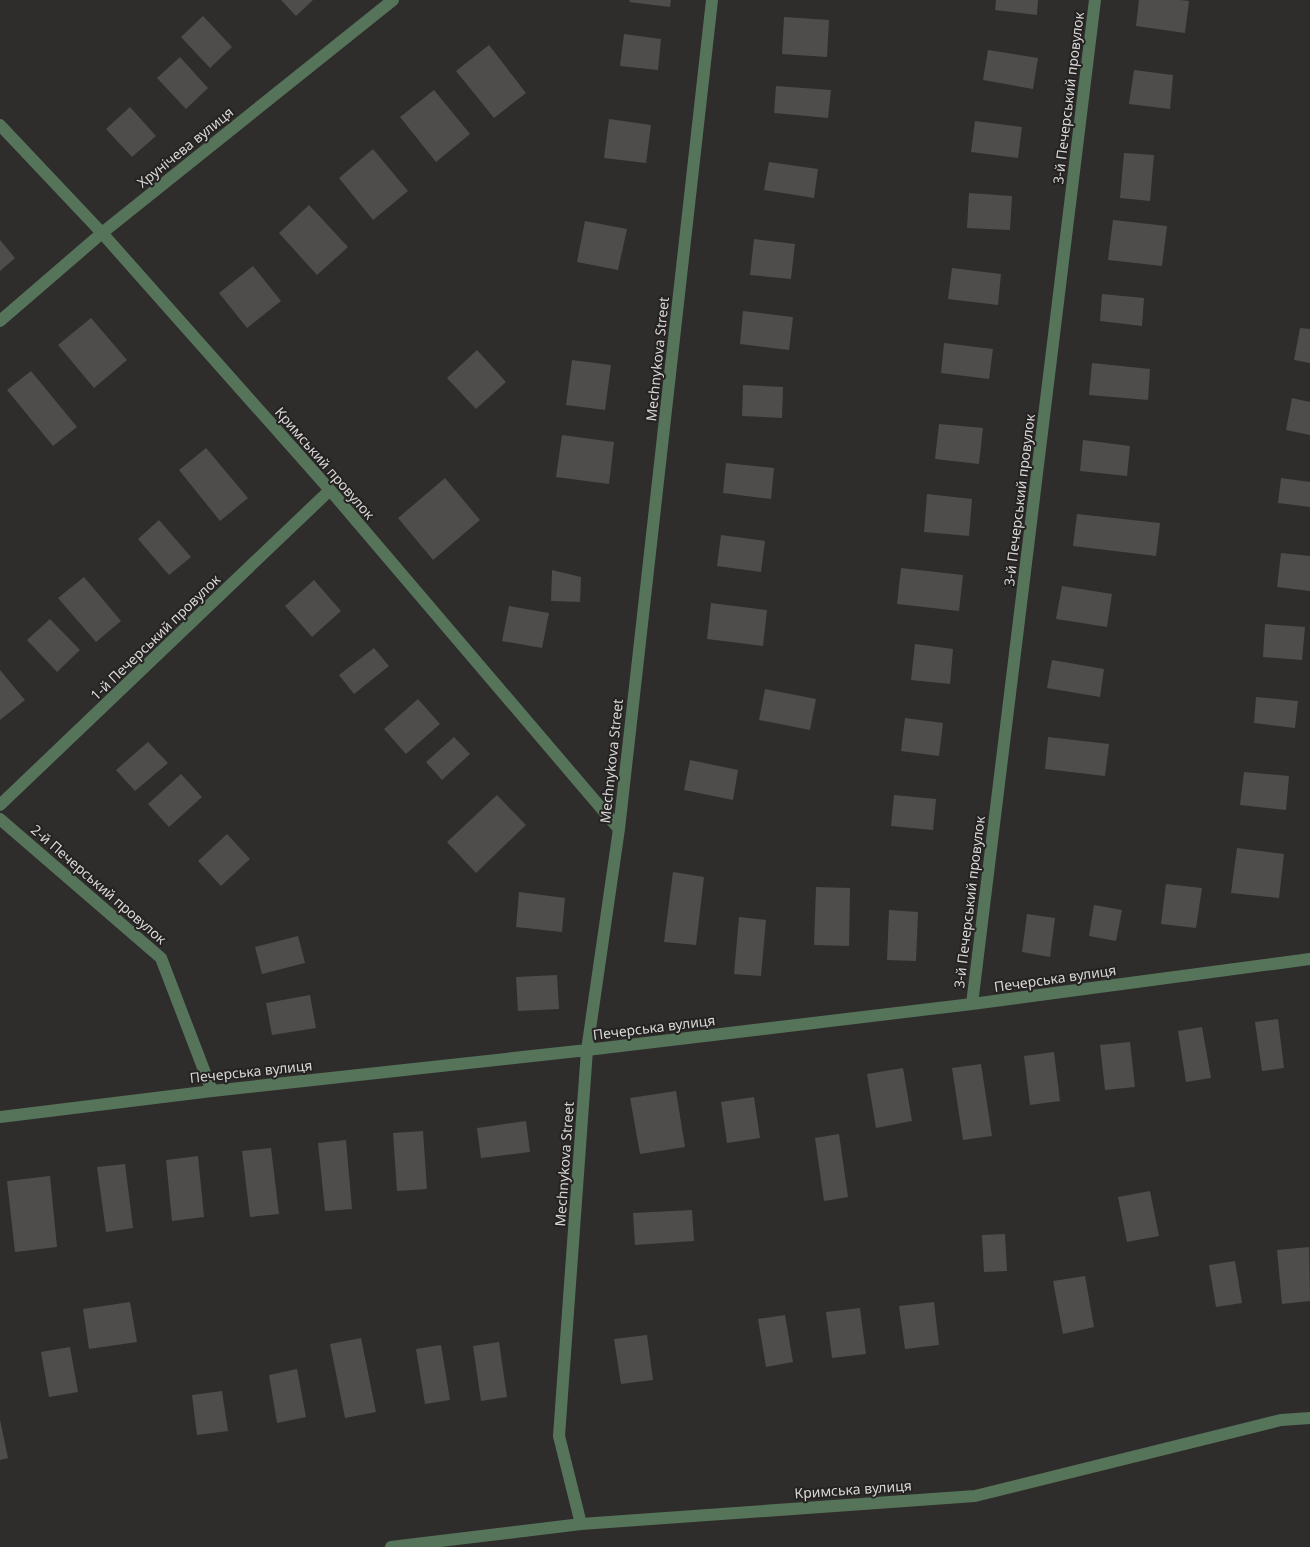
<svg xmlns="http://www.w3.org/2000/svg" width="1310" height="1547" font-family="'Noto Sans',sans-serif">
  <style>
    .building { fill: #4f4c4c }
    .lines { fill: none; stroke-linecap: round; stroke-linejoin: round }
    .minor { stroke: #56745a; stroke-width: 12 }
    .labels { text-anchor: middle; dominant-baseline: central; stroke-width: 4; stroke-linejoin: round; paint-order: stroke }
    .street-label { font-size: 14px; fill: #d8d7d6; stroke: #252222 }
  </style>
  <rect width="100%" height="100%" fill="#2f2c2c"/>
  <!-- building -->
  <path class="building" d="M281 0H313L296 16Z
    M630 0H671L670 7 629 2Z
    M996 0H1038L1037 15 995 10Z
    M1139 0H1180L1189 1 1185 33 1136 26Z
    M203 16 232 47 210 68 181 37Z
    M784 17 829 20 827 57 782 54Z
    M624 34 661 39 658 70 620 66Z
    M489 45 526 93 494 118 456 71Z
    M988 50 1038 58 1033 89 983 80Z
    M180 57 208 88 186 109 157 78Z
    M1134 70 1173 75 1170 109 1129 104Z
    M776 86 831 90 828 118 774 113Z
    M434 90 470 134 436 162 400 117Z
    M130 107 156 136 132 157 106 129Z
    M609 119 651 125 646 163 604 158Z
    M975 121 1022 127 1018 158 971 152Z
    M373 149 408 191 373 220 339 178Z
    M1124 153 1154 155 1150 201 1120 198Z
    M769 162 818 169 814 198 764 190Z
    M969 193 1012 196 1010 230 967 228Z
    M309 205 348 247 317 275 279 233Z
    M1113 220 1167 226 1162 266 1108 260Z
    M585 221 627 229 618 270 577 262Z
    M754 239 795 244 791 279 750 275Z
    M0 240 15 258 0 271Z
    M253 266 281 301 247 328 219 293Z
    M952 268 1001 274 998 305 948 299Z
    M1102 294 1144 298 1142 326 1100 321Z
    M743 311 793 317 789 350 740 344Z
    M91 318 127 360 94 388 58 345Z
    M1300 328 1310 329V363L1294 360Z
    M944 343 993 349 989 379 941 373Z
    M477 350 506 382 476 409 447 378Z
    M572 360 611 365 605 410 566 405Z
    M1092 363 1150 369 1148 400 1089 395Z
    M31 371 77 427 53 446 7 390Z
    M743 385 783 387 782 418 742 416Z
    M1292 398 1310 402V435L1286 430Z
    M939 424 983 428 979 464 935 459Z
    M562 435 614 442 609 484 556 477Z
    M1083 440 1130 446 1127 476 1080 471Z
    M206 448 248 498 220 521 179 470Z
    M726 463 774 468 771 499 723 493Z
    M445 478 480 520 433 560 398 518Z
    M1281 478 1310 482V507L1278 503Z
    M927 494 972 499 969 536 924 532Z
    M1077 514 1160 523 1156 556 1073 546Z
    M159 520 191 557 169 575 138 539Z
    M721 535 765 541 761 572 717 566Z
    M1281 553 1310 556V591L1277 587Z
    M901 568 963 575 959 611 897 604Z
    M552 570 581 577 580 602 551 601Z
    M84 577 121 621 96 642 58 598Z
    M314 580 341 611 312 637 285 606Z
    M1062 586 1112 594 1107 627 1056 619Z
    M711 603 767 610 763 646 707 639Z
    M509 606 549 613 542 648 502 641Z
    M50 619 80 650 57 672 27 640Z
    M1265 624 1305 627 1302 660 1263 657Z
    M915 644 953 649 950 684 911 680Z
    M374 648 389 666 354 694 339 675Z
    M1052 660 1104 669 1100 697 1047 688Z
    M0 670 25 700 0 720Z
    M765 689 816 699 810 730 759 720Z
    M1256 697 1298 701 1295 728 1254 723Z
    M418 699 440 724 406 754 384 729Z
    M905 718 943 723 939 756 901 751Z
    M454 737 470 754 442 780 426 762Z
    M1048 737 1109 744 1105 776 1045 769Z
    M148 742 168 763 135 791 116 770Z
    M690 760 738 770 733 800 684 790Z
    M1244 772 1289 776 1286 810 1240 805Z
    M181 774 202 797 169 827 148 804Z
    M497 795 526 825 476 873 447 842Z
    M894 795 936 799 933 830 891 826Z
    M227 834 250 859 221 886 198 861Z
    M1237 848 1284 854 1279 898 1231 893Z
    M673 872 704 877 696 945 664 942Z
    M1166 884 1202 888 1196 928 1161 924Z
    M816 887 850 888 849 946 814 945Z
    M519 892 565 898 562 932 516 927Z
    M1094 905 1122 910 1116 941 1089 936Z
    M889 910 918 912 916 961 887 960Z
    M1027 914 1055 918 1050 957 1022 952Z
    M739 917 766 920 761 976 734 974Z
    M298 936 305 963 262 974 255 947Z
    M557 975 559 1009 518 1011 516 977Z
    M310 995 316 1028 272 1035 266 1003Z
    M1278 1019 1284 1068 1262 1071 1255 1022Z
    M1202 1027 1211 1078 1186 1082 1178 1031Z
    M1130 1042 1135 1087 1105 1090 1100 1045Z
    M1054 1052 1060 1101 1030 1105 1024 1056Z
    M981 1064 992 1136 963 1140 952 1068Z
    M903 1068 912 1121 876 1128 867 1074Z
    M676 1091 685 1147 640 1154 630 1098Z
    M754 1097 760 1138 727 1143 721 1102Z
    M526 1121 530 1152 481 1158 477 1128Z
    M423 1131 427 1189 397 1191 393 1133Z
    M839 1134 848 1197 824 1201 815 1138Z
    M346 1140 352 1209 325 1211 318 1143Z
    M271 1148 279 1214 250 1217 242 1151Z
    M198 1156 204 1217 172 1221 166 1160Z
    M125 1164 133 1228 106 1232 97 1167Z
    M50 1176 57 1247 15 1252 7 1181Z
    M1150 1191 1159 1236 1127 1242 1118 1197Z
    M692 1210 694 1241 635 1245 633 1213Z
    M1005 1234 1007 1271 984 1272 982 1235Z
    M1309 1247 1310 1301 1282 1304 1277 1250Z
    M1235 1261 1242 1303 1216 1307 1209 1265Z
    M1085 1276 1094 1327 1063 1334 1053 1281Z
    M130 1302 137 1342 89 1349 83 1309Z
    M934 1302 939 1345 905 1349 899 1306Z
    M860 1308 866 1354 832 1358 826 1312Z
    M785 1315 793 1362 766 1367 758 1319Z
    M647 1335 653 1380 621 1384 614 1339Z
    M361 1338 376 1412 345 1418 330 1344Z
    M499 1342 507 1397 481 1401 473 1346Z
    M441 1345 450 1400 425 1404 416 1349Z
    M70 1347 78 1392 49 1397 41 1352Z
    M297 1369 306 1417 277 1423 269 1375Z
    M222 1391 228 1431 197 1435 192 1395Z
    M0 1420 8 1458 0 1460Z"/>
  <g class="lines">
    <!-- minor -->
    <path class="minor" d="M0 125 102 233 330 490 619 829
      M0 321 102 233 393 0
      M0 805 330 490
      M0 819 161 958 212 1091
      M972 1004 1095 0
      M0 1117 212 1091 587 1050 972 1004 1310 959
      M581 1524 559 1436 587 1050 619 829 712 0
      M391 1547 581 1524 975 1496 1281 1420 1310 1418"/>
  </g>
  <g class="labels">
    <!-- street labels -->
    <g class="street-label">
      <text transform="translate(1068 98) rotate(-83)">3-й Печерський провулок</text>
      <text transform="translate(185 147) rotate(-39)">Хрунічева вулиця</text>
      <text transform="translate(657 359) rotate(-84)">Mechnykova Street</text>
      <text transform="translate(325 463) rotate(49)">Кримський провулок</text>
      <text transform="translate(1019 500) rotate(-83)">3-й Печерський провулок</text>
      <text transform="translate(155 637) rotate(-44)">1-й Печерський провулок</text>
      <text transform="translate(611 761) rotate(-84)">Mechnykova Street</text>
      <text transform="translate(99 884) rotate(41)">2-й Печерський провулок</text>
      <text transform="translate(969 902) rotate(-83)">3-й Печерський провулок</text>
      <text transform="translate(1055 978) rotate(-8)">Печерська вулиця</text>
      <text transform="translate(654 1027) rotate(-7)">Печерська вулиця</text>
      <text transform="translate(251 1071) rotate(-6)">Печерська вулиця</text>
      <text transform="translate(564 1164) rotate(-86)">Mechnykova Street</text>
      <text transform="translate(853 1489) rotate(-4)">Кримська вулиця</text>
    </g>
  </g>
</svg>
